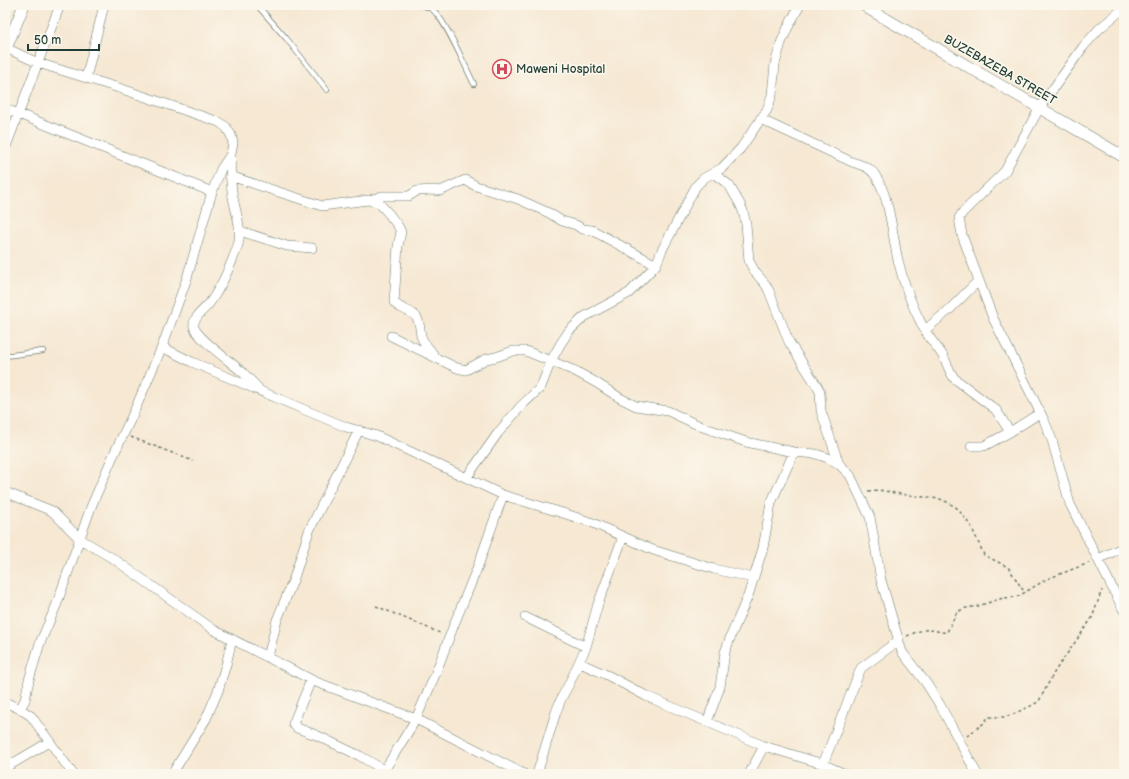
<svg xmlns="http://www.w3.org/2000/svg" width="1129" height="779" font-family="'Balsamiq Sans',sans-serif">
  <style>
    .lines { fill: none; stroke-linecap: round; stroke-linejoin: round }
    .service-casing { stroke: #6a796c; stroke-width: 6 }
    .minor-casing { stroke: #6a796c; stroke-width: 10 }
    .tertiary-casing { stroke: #6a796c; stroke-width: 12 }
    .path { stroke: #6a796c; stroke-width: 1.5; stroke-dasharray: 3 3; stroke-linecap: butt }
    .service { stroke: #fff; stroke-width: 4.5 }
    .minor { stroke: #fff; stroke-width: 9 }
    .tertiary { stroke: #fff; stroke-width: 11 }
    .labels { text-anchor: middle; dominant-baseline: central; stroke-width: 3.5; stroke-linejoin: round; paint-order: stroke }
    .poi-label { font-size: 12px; fill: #1f3d34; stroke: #fbf7ec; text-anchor: start }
    .street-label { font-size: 12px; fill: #1f3d34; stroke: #fbf7ec }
  </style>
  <rect width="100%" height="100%" fill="#fbf7ec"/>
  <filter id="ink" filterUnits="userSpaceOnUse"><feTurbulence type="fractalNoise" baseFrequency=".025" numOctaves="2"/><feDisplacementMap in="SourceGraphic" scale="8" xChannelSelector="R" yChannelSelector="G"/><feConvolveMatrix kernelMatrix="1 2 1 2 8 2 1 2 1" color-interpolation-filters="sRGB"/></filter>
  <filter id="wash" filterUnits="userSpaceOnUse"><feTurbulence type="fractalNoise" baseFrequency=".012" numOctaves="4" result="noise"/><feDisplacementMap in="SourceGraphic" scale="16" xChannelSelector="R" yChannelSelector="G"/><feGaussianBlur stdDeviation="0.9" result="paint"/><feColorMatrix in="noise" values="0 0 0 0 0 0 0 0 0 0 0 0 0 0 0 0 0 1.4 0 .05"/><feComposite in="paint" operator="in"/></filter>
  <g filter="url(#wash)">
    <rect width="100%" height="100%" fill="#f6e8d3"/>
  </g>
  <g filter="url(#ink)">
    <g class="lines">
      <!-- service casing -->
      <g class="service-casing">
        <path id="service" d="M257 5 286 38 327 90
          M421 5C425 6 429 7 433 10 446 21 465 66 474 84
          M5 356 43 351"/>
      </g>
      <!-- minor casing -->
      <g class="minor-casing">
        <path id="minor" d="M1124 8 1099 29 1083 47 1040 107 1005 171 963 212 959 218 962 235 993 318 1044 420 1052 440 1070 504 1124 611
          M6 48 38 63 122 89 219 122 226 127 231 135 233 143 231 154 221 169 212 192 187 278 162 347 133 414 113 456 91 507 56 606 40 643 29 680 25 700 20 709 31 716 73 774
          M86 78 104 5
          M5 109 19 114 212 192
          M760 119 852 162C861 165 870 167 875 175 890 197 892 234 898 260 903 281 911 304 921 323 926 335 936 345 943 356 947 363 949 371 954 378L996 410 1010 432
          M5 149 60 5
          M231 154C230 166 230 178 232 191 234 209 243 227 238 245 232 263 220 290 208 305 203 310 192 319 194 327 197 338 231 362 241 371 247 376 252 382 258 388
          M713 173 729 185 740 204 743 211 746 224 749 261 755 272 766 285 769 291 789 342 817 386 820 392 821 411 839 464
          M230 176 322 206 368 200 379 203 389 214 398 226 401 232 398 246 394 302C399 310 411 309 417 318 420 323 420 330 421 336 423 343 429 348 433 354
          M370 200 382 196H409L417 191 433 190 440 191 465 180 476 186 518 199 549 213 562 221 576 225 582 229 592 230 656 265
          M240 231 287 246 312 248
          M925 330 949 310 979 280
          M391 336 457 368 466 370 486 359 496 357 513 351H526L575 371 595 382 620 398 636 406 668 411 700 426 746 442 794 452 816 454 828 458 839 464 850 475 870 517 881 580 902 652 926 683 940 705 977 774
          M162 347 192 362 305 410 346 427 377 436 503 495 566 514 593 523 653 550 714 569 753 578
          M971 446H984L1010 432 1040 413
          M467 477 498 433 521 406 541 387 551 361 561 343 569 331 584 317 629 293 656 265 662 250 696 186 704 178 722 168 741 148 767 110 772 95 775 64 781 43 788 27 800 5
          M5 492 52 511 80 539 114 559 214 630 316 682 416 719 524 774
          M1098 559 1124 547
          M525 617 586 647
          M268 657 277 620 294 578 309 531 359 430
          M580 663 609 676 646 696 764 746 823 764 845 774
          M311 680 293 724 297 728 316 735 360 756 384 770
          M5 702 20 709
          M707 722 720 687 725 652 732 633 748 596 763 548 771 503 794 452
          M823 764 861 668 898 641
          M5 768 49 742
          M172 774 206 719 218 691 227 661 232 639
          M382 774 416 719 435 675 455 622 478 566 503 495
          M537 774 556 712 562 697 569 684 586 647 598 604 623 537
          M749 774 764 746"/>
      </g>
      <!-- tertiary casing -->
      <g class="tertiary-casing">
        <path id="tertiary" d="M864 5 869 9 1124 157
          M5 51 24 5"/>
      </g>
      <!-- path -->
      <path class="path" d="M131 437 193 461
        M868 491 879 490 900 494 940 499 947 502 957 508 971 526 984 555 1008 567 1025 593
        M376 606 440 633
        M907 636C914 633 922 629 930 630 936 630 941 633 947 632L957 612 966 608 978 606 1003 598 1017 597 1047 579 1089 563
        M967 736 984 723 988 717H1004L1011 715 1033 705 1039 701 1055 671 1092 618 1102 590"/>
      <!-- service -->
      <use href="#service" class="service"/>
      <!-- minor -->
      <use href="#minor" class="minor"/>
      <!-- tertiary -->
      <use href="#tertiary" class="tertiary"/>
    </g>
  </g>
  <!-- icons -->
  <defs>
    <g id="hospital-ring" transform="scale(1)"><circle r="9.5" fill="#fbf7ec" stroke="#d1495b" stroke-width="1.5"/><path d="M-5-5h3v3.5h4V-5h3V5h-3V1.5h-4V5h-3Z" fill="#d1495b"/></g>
  </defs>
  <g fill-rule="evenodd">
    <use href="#hospital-ring" x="502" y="69"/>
  </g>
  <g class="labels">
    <!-- poi labels -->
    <g class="poi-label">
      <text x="516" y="69">Maweni Hospital</text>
    </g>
    <!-- street labels -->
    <g class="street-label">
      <text transform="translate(1000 70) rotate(30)">BUZEBAZEBA STREET</text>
    </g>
  </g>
  <!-- margin -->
  <rect width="1129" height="779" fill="none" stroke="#fbf7ec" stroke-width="20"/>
  <!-- scale -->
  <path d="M28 44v6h71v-6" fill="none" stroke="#1f3d34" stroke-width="2"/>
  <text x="34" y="44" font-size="12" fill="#1f3d34" stroke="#fbf7ec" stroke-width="3" paint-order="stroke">50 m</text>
</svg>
